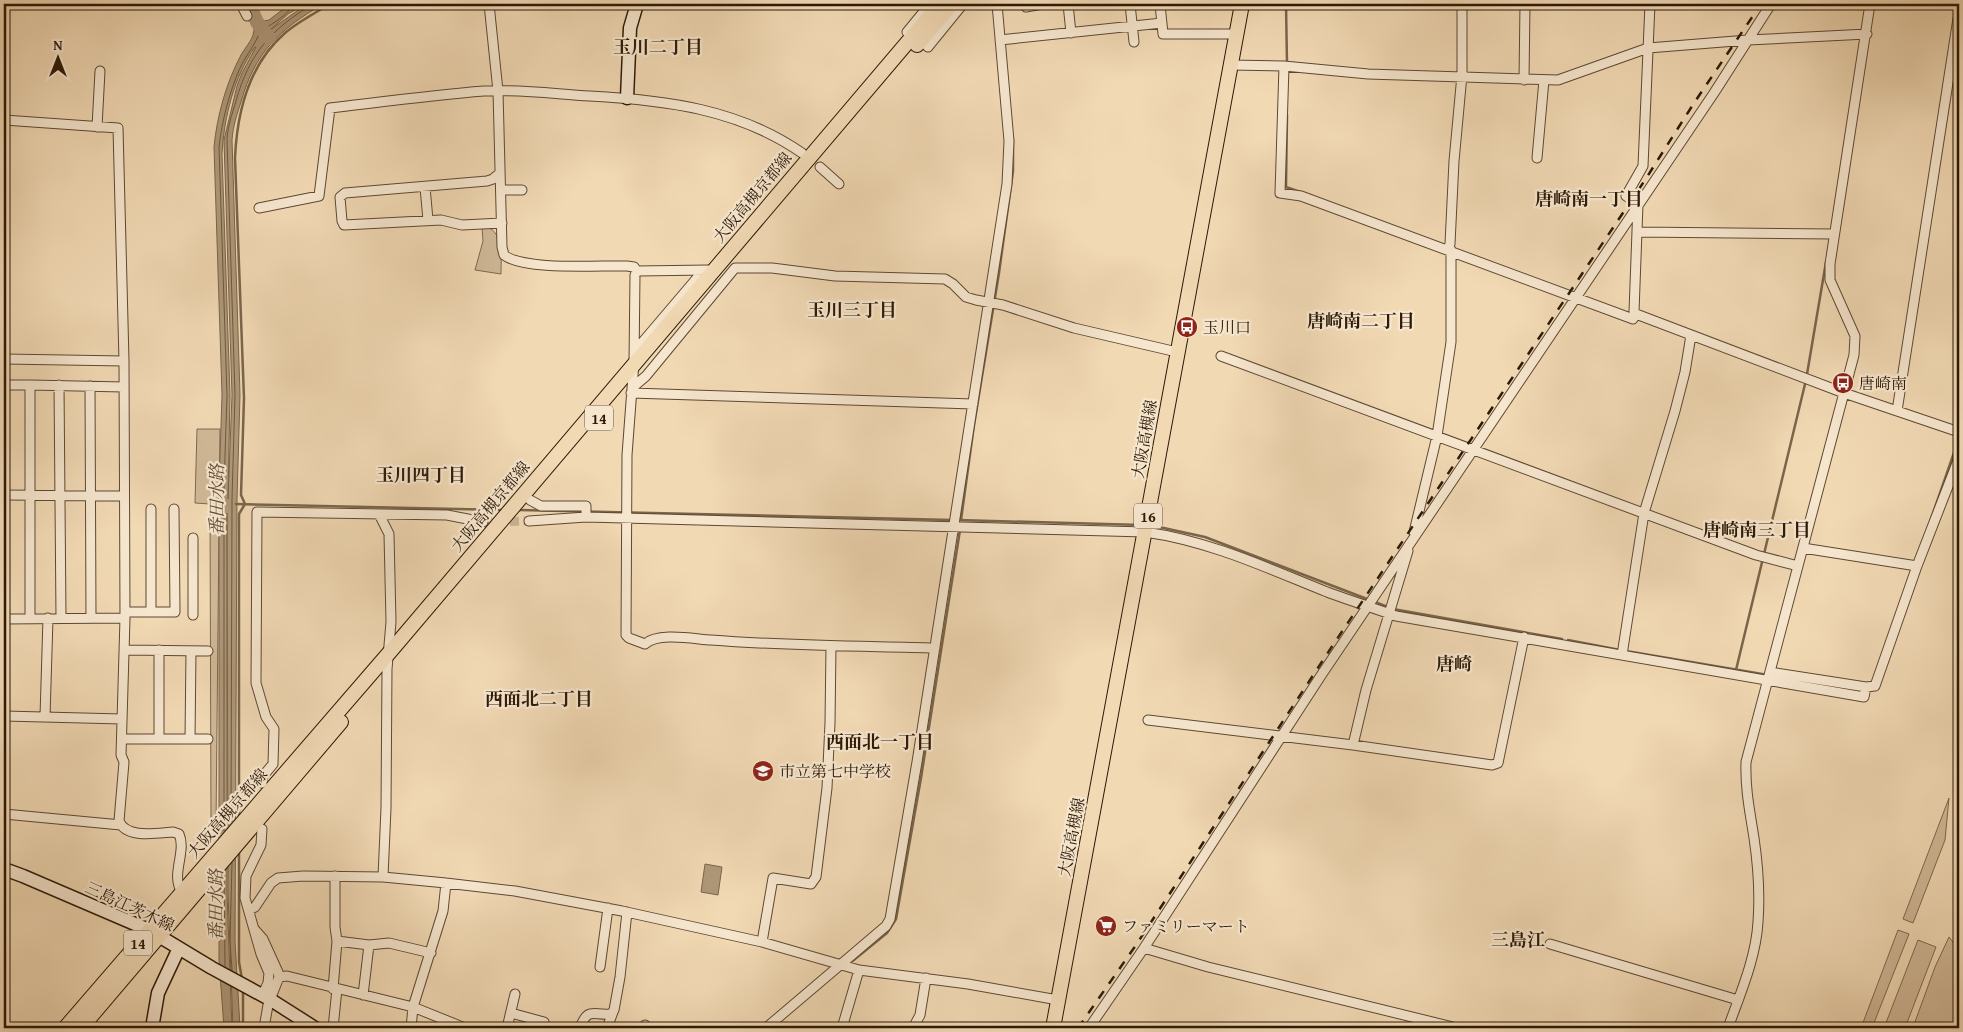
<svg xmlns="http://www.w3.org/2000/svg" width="1963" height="1032" font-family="'Gentium Book Plus','Noto Serif JP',serif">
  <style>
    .green { fill: #d0b897; stroke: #7e684f }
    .water { fill: #ae9879; stroke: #7a654b; fill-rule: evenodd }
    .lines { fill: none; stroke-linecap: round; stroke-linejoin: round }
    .shore { stroke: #6d5840; stroke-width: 1 }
    .stream { stroke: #7a654b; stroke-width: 2.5 }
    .river { stroke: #ae9879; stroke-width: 14 }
    .street-tunnel { stroke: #cab391; stroke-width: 9; stroke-dasharray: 9 4.5; stroke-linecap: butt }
    .street-casing { stroke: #5d4932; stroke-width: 11 }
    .secondary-casing { stroke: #2c1907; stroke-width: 15 }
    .primary-casing { stroke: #2c1907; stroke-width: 16 }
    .street { stroke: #f6e6ce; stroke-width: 9 }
    .secondary { stroke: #f6e6ce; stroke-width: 12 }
    .primary { stroke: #f1d9b4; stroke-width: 14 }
    .rail { stroke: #2c1907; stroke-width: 2.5; stroke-dasharray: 9 9; stroke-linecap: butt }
    .labels { text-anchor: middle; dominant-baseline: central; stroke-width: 4.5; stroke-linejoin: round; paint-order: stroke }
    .shield { fill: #f6e6ce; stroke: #695643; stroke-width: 1 }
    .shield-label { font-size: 15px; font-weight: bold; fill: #2c1907 }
    .street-label { font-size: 16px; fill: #2c1907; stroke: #f6e6ce }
    .poi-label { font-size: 16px; fill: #2c1907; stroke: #f6e6ce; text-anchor: start }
    .neighbourhood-label { font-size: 18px; font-weight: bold; fill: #2c1907; stroke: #f6e6ce }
    .water-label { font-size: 18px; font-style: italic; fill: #604c35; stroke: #f6e6ce }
  </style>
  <rect width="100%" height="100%" fill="#f1d9b4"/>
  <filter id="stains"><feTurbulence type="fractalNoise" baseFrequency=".004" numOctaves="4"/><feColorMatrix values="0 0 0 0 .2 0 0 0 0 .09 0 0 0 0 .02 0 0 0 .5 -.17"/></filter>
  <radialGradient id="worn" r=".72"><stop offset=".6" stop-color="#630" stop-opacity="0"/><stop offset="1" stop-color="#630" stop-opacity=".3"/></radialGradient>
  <!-- green -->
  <path class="green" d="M487 227C504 233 501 258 501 274L475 270 483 241 482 228Z
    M197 429H220L216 823H211L210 504 195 503Z
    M1949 798 1945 840 1913 923 1903 919Z
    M1898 930 1909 934 1872 1028H1861Z
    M1949 937 1959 950V1028H1919L1915 1022 1935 967Z
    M1918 940 1936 947 1905 1028H1884Z"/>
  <!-- water -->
  <path class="water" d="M290 4H305L288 14 270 30 307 4H323C279 30 255 52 241 102 237 114 233 126 232 140L240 395 237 499 235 941 240 1027 241 1028H233L228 893 227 513V894L232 1028H224L219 960V486L222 395 214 147C217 116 226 83 241 55 246 46 255 38 254 27L261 24 264 21 269 20ZM255 47H256L242 73 237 86 224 140 232 395 228 499 230 395 222 154C224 117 234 77 255 47Z
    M705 864 722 867 718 895 701 892Z"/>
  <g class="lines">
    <!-- shore -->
    <path class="shore" d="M231 823 232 499 235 395 227 139C228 126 232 114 236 101 249 54 271 29 313 4
      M224 831V486L227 395 219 147C222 121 229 93 240 68 246 55 256 44 260 31 269 26 291 14 292 4
      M232 863 230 941 232 970
      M224 872 225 966"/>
    <!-- stream -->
    <path class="stream" d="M1286 4 1287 64
      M1287 115 1286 187 1300 192
      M236 504 503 510
      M518 510C663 512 808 516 952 520
      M1931 519 1957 444 1956 436 1955 435
      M958 520 1142 525
      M961 520 974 425 999 273 1013 171V139
      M1150 525 1205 537 1388 607
      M1393 609 1562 639
      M1568 640 1620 650
      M1626 651 1768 675
      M1736 670 1806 380 1826 262
      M1810 683 1845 689
      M1852 690 1862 691
      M239 819V514L245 504 241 495 244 398 235 158C237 112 249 64 285 33 298 22 315 13 330 4
      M239 852V962L242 979
      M850 963 887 933 896 919 921 778 960 530
      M243 989V1028"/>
    <!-- river -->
    <path class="river" d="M249 4 257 22 269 38"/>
    <!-- street-tunnel -->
    <path class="street-tunnel" d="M483 522 529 521"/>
    <!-- street casing -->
    <g class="street-casing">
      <path id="street" d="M241 4 247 16
        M489 4 498 91 502 247 504 255C524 271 601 265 627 266L634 267 637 271 708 270
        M1026 4V7L1042 4
        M1068 4 1071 33
        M1130 4 1134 42
        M1160 4 1163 34H1236
        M1650 4 1643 166 1626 196 1638 204 1634 312 1636 314 1844 393 1959 432
        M1952 4 1959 6
        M910 34 907 32 930 4
        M1000 40 1162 23
        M925 44 928 47 963 4
        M1230 65 1284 66 1280 193 1301 196 1633 319 1636 314
        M1284 66 1368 74 1558 80 1648 48 1748 40 1867 34
        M1524 80 1525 4
        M4 120 118 128 124 361 125 618 121 755 124 762 119 821C126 839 157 833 173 832L179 834C187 852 170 875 182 892
        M97 127 100 71
        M1537 158 1544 80
        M820 167 839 184
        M500 173 493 179 487 181 345 193 340 197 342 221 344 225 441 220 462 225 502 223
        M425 187 428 220
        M501 190H522
        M259 208 319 196 330 108C381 102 433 95 484 91 519 89 555 94 590 96 665 100 739 109 802 153
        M1638 232 1834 234
        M1448 249 1450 244 1454 161 1462 75V4
        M637 271 635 275 634 362 627 455 626 635 629 638 645 644C658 632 694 639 711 640 786 646 861 646 935 648
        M635 351 703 271
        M1221 356 1756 555 1798 566
        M4 359 124 361
        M4 385H30
        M59 385 61 618
        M90 386 91 618
        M632 388 646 376 735 268H772L835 276 945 279 953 284 966 297 976 300 1003 305 1074 328 1177 352
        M631 393 973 404
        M1897 411 1959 12
        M4 495 124 496
        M530 500 541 506H586V517
        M151 509V612
        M379 514 389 534 391 622 387 669 386 808 383 877
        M529 521 586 517 1145 532C1210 541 1267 568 1327 592 1349 600 1373 608 1396 616L1864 697 1866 687
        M1414 532 1437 436 1451 342V250
        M193 538V615
        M1803 548 1917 566
        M125 612H175L174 509
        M4 619 125 618
        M30 619V385L124 387
        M124 650 208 651
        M1622 655 1644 513 1675 411 1685 372 1691 335
        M1770 672 1866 687 1875 686 1917 566 1959 458
        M4 716 122 719
        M45 717 48 618
        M1148 720 1353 745 1492 765 1498 763 1524 637
        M122 739H208
        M159 739V650
        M190 739 191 651
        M1353 745 1366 690 1408 551
        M262 783 263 776 273 764 274 729 266 717 256 683 257 512 447 515 483 522
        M4 814 121 825
        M262 829 261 845 246 876 245 898 261 954 269 973 268 983 262 996
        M249 910 255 907 271 883 278 878 303 876 383 877 446 883 515 891 622 911 762 942 859 970 968 984 1058 1000
        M255 930 263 939 278 972 279 977 268 1005 264 1028
        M337 941 369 945 389 943 431 953
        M762 942 773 878 811 884 816 877 827 788 830 723 831 646
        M1550 944 1738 1000
        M1144 948 1208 967 1457 1028
        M600 967 608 908
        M279 977 287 976 413 1007 465 1028
        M333 989 337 941 335 927V876
        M363 995 369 945
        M511 1013 544 1022
        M333 1028 337 989
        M411 1028 413 1007 443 911 446 883
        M507 1028 515 994
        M580 1028C588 1006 593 1016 611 1014L614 1010 620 977 627 912
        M607 1028 613 1012
        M644 1028 645 1025
        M766 1028 886 926 890 919 917 762 1007 184 1009 141 997 4
        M842 1028 859 970
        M913 1028 920 1015 926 978
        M1089 1028 1144 948 1322 674 1714 93 1771 4
        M1728 1028C1740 994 1756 958 1758 922 1760 895 1758 865 1754 838 1750 812 1745 789 1746 762L1854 355 1855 336 1830 280V264L1870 4"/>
    </g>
    <!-- secondary casing -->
    <g class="secondary-casing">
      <path id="secondary" d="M627 98 630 28 637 4
        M4 869 23 876 149 930 212 968 271 1000 315 1028
        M152 1028 158 993 179 948"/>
    </g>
    <!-- primary casing -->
    <g class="primary-casing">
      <path id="primary" d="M917 45 952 4
        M65 1028 389 653 940 4
        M81 1028 341 722
        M1053 1028 1242 4"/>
    </g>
    <!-- street -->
    <use href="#street" class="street"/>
    <!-- secondary -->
    <use href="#secondary" class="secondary"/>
    <!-- primary -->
    <use href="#primary" class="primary"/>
    <!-- rail -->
    <path class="rail" d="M1078 1028 1136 945 1331 648 1645 180 1694 103 1761 4"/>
  </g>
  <!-- icons -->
  <defs>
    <g id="bus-disc" transform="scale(1.125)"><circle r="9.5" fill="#8f2418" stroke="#f6e6ce"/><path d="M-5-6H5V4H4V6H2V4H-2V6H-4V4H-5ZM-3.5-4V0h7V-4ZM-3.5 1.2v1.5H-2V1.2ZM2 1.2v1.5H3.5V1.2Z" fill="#fff"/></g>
    <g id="school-disc" transform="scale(1.125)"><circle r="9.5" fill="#8f2418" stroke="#f6e6ce"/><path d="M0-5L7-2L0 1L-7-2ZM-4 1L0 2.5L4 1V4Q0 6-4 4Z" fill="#fff"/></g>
    <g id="supermarket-disc" transform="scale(1.125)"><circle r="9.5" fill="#8f2418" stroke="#f6e6ce"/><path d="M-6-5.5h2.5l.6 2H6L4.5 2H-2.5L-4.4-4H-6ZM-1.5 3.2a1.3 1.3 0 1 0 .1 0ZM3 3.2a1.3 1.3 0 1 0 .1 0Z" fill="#fff"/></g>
  </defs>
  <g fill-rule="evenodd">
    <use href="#bus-disc" x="1187" y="327"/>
    <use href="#bus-disc" x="1843" y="383"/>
    <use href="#school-disc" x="763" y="771"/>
    <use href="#supermarket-disc" x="1106" y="926"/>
  </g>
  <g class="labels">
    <!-- shield labels -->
    <g class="shield">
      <rect x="585" y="405.5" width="28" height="25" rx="4"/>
      <rect x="1134" y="503.5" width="28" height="25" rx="4"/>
      <rect x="124" y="930.5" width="28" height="25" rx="4"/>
    </g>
    <g class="shield-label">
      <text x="599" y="418">14</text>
      <text x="1148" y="516">16</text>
      <text x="138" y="943">14</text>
    </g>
    <!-- street labels -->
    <g class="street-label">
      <text transform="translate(752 197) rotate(-50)">大阪高槻京都線</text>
      <text transform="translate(1144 439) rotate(-80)">大阪高槻線</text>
      <text transform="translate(490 506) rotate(-50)">大阪高槻京都線</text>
      <text transform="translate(227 813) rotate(-49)">大阪高槻京都線</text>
      <text transform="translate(1071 837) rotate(-79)">大阪高槻線</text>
      <text transform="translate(130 906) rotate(25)">三島江茨木線</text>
    </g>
    <!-- poi labels -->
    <g class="poi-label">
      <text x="1203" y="327">玉川口</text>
      <text x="1859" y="383">唐崎南</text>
      <text x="779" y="771">市立第七中学校</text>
      <text x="1122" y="926">ファミリーマート</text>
    </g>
    <!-- neighbourhood labels -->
    <g class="neighbourhood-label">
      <text x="658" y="46">玉川二丁目</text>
      <text x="1589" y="198">唐崎南一丁目</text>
      <text x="852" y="309">玉川三丁目</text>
      <text x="1361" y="320">唐崎南二丁目</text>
      <text x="421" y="474">玉川四丁目</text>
      <text x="1757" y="529">唐崎南三丁目</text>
      <text x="1454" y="663">唐崎</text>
      <text x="539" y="698">西面北二丁目</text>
      <text x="880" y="741">西面北一丁目</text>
      <text x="1518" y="939">三島江</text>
    </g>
    <!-- water labels -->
    <g class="water-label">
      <text transform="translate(216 500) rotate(-90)">番田水路</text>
      <text transform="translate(215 905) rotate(-90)">番田水路</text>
    </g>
  </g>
  <!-- margin -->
  <rect width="1963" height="1032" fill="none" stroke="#f1d9b4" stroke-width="20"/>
  <rect x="5" y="5" width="1953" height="1022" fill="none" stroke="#2c1907" stroke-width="2.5"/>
  <rect x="10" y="10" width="1943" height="1012" fill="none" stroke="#2c1907"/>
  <!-- north arrow -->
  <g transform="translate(58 58)" stroke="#f6e6ce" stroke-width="4" paint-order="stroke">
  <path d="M0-4L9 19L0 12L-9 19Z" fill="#2c1907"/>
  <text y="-8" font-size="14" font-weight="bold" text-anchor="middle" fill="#2c1907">N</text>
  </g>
  <rect width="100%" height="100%" filter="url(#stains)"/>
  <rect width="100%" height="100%" fill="url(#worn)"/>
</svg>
